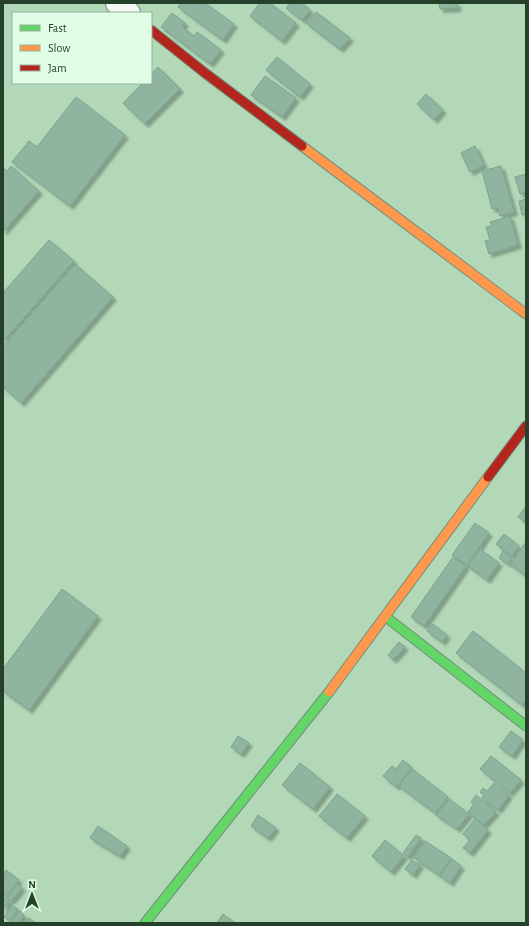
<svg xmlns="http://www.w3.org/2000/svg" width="529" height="926" font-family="'Alegreya Sans',sans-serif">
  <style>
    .building { fill: #8fb49f; stroke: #7da28e; filter: url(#shadow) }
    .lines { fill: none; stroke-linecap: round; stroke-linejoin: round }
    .street-casing { stroke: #728f78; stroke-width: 24 }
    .fast-casing { stroke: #728f78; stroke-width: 11 }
    .slow-casing { stroke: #728f78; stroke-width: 11 }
    .jam-casing { stroke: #728f78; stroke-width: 11 }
    .street { stroke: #f3f9f4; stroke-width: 22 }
    .fast { stroke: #63d668; stroke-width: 9 }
    .slow { stroke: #ff974d; stroke-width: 9 }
    .jam { stroke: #b3261e; stroke-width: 9 }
  </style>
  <defs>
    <filter id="shadow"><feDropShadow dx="3.5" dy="3.5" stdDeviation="1" flood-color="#0004"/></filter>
  </defs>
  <rect width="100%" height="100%" fill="#b2d8b8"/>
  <!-- building -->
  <path class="building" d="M181 3H205L234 24 223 40 178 7Z
    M260 3H270L296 23 282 41 250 16Z
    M290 3H302L310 10 302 20 286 8Z
    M439 3H457L458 8 440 9Z
    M316 12 350 38 340 49 306 23Z
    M172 13 185 23 182 27 194 36 197 32 221 50 210 64 161 27Z
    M277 57 310 84 300 97 266 70Z
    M158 67 180 89 145 124 123 103 143 83H151V74Z
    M265 76 296 98 282 117 251 95Z
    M426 94 443 110 434 120 417 104Z
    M76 97 125 135 70 206 12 162 29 141 37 147Z
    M475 146 484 165 470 172 461 153Z
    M11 166 39 191 3 232V168L7 171Z
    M501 166 514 212 500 216 498 208 492 209 482 171Z
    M526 174V192L520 194 515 177Z
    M526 199V214L522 215 519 201Z
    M510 216 518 245 489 254 485 241 490 240 486 227 492 226 490 222Z
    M49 240 74 261 3 342V293Z
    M75 264 113 297 21 403 3 387V346Z
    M526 506V522L518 517Z
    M475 523 489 533 467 565 452 555Z
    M504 534 519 546 512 556 496 544Z
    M526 542V551L522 547Z
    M480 549 499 563 487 580 468 566Z
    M521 549 526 553V576L510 564Z
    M503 551 512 558 508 564 499 558Z
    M453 557 466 566 424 626 411 617Z
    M62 589 98 616 29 710 3 691V669Z
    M433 624 447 635 442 642 427 631Z
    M473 631 526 673V700L522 705 456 653Z
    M399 642 405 647 393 660 388 655Z
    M511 731 523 740 512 756 499 747Z
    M238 736 249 743 241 754 231 747Z
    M491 756 521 780 510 793 480 769Z
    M403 760 412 768 396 787 383 776 392 766 396 769Z
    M300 763 330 787 313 809 282 785Z
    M412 769 448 797 435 813 399 786Z
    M494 783 509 795 498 810 482 798 484 795 480 792 483 788 487 791Z
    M337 794 365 816 347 838 319 816Z
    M476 795 496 812 484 825 468 812 474 804 471 802Z
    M449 799 469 814 457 829 436 815Z
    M258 815 276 828 268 838 251 826Z
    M475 819 488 830 470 853 463 848 470 840 463 834Z
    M98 826 127 846 120 856 90 838Z
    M416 835 421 838 408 857 403 853Z
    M385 840 404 856 391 872 372 856Z
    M425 841 451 858 439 875 414 858Z
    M452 859 461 866 450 883 440 876Z
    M412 860 420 865 413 875 405 869Z
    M6 870 19 880 6 897 3 894V875Z
    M18 884 22 888 11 901 7 898Z
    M3 897 9 901 3 910Z
    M12 905 18 909 10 921 4 917Z
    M19 911 24 915 19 923H12L11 922Z
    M223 914 235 923H217Z
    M29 918 35 923H25Z"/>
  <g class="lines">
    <!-- street casing -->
    <g class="street-casing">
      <path id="street" d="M117 3 129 13"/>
    </g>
    <!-- fast casing -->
    <g class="fast-casing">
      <path id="fast" d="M386 617 526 726
        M145 923 329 692"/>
    </g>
    <!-- slow casing -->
    <g class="slow-casing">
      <path id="slow" d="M302 146 526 314
        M329 692 488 477"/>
    </g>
    <!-- jam casing -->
    <g class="jam-casing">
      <path id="jam" d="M151 30 205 73 302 146
        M488 477 526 426"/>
    </g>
    <!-- street -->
    <use href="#street" class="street"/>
    <!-- fast -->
    <use href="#fast" class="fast"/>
    <!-- slow -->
    <use href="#slow" class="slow"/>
    <!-- jam -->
    <use href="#jam" class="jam"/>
  </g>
  <!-- border -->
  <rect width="529" height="926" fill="none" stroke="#25412a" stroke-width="8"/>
  <!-- legend -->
  <rect x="12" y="12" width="140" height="72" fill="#e2fde6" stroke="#96b29b"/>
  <rect x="20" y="25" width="20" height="6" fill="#63d668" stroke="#96b29b"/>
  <text x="48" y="32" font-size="12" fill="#25412a">Fast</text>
  <rect x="20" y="45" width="20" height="6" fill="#ff974d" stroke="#96b29b"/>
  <text x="48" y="52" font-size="12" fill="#25412a">Slow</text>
  <rect x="20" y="65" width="20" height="6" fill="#b3261e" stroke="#96b29b"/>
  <text x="48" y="72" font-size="12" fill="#25412a">Jam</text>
  <!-- north arrow -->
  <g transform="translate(32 894)" stroke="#e2fde6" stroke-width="3" paint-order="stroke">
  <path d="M0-3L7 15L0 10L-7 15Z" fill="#25412a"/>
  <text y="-6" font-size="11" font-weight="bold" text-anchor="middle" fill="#25412a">N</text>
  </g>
</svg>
